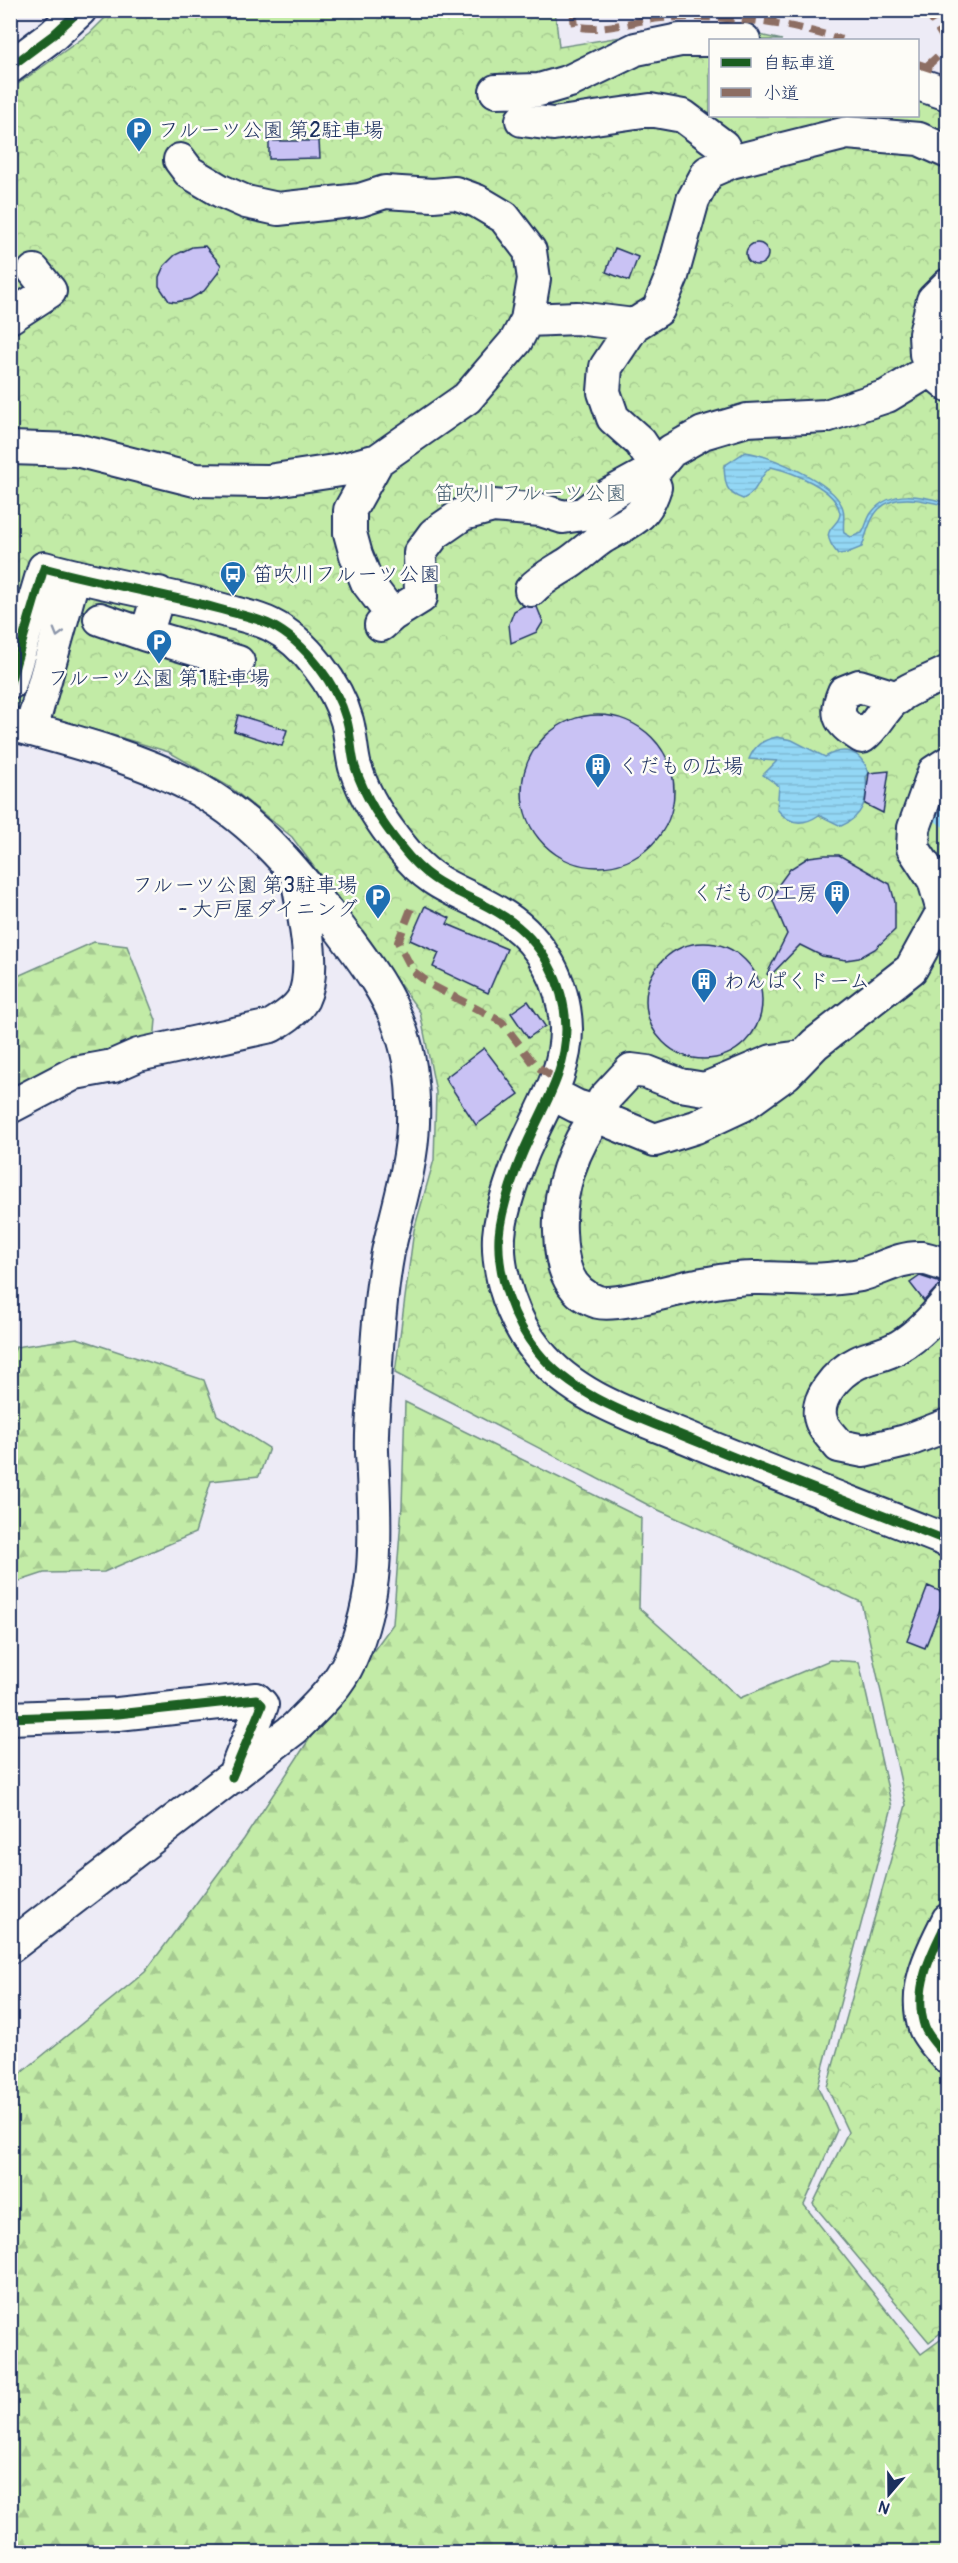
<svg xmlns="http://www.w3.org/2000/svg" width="958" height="2563" font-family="Pangolin,'Klee One',sans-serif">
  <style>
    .forest { fill: url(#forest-firs); stroke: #6e8d82; stroke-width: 1.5 }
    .park { fill: url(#park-crowns); stroke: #6e8d82; stroke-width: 1.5 }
    .water { fill: url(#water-rules); stroke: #6394b9; stroke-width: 1.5 }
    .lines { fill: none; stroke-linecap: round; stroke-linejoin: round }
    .canal { stroke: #93d7f5; stroke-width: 22 }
    .building { fill: #c9c2f4; stroke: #1b2f5e; stroke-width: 1.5 }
    .minor-casing { stroke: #1b2f5e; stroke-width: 36 }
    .minor { stroke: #fdfcf7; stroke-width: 32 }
    .quiet { stroke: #8d6e63; stroke-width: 8; stroke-dasharray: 15 8; stroke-linecap: butt }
    .cycleway-casing { stroke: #fdfcf7; stroke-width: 13 }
    .cycleway { stroke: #1b5e20; stroke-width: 9 }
    .oneway { stroke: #8c96aa }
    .labels { text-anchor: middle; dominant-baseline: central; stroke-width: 5; stroke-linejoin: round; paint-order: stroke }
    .poi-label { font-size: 21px; fill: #1b2f5e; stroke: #fdfcf7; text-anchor: start }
    .park-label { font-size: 21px; fill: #455e70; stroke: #fdfcf7 }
  </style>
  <defs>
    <pattern id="forest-firs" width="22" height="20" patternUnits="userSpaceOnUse" patternTransform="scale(1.5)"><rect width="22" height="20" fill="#c2eba6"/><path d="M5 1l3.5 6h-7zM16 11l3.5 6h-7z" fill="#a6ca91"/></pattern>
    <pattern id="park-crowns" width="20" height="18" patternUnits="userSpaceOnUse" patternTransform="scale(1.5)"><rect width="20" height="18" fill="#c2eba6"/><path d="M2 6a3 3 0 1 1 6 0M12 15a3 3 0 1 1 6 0" fill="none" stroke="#a6ca91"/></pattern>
    <pattern id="water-rules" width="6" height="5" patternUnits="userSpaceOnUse" patternTransform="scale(1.5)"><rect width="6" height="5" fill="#93d7f5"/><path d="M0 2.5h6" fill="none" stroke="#7eb9d4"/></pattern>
  </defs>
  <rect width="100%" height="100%" fill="#edebf6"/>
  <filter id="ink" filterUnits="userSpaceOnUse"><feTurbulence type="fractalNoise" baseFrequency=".0167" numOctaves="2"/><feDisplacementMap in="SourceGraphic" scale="12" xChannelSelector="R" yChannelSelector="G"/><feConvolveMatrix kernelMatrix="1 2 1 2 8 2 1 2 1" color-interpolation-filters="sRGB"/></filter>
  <g filter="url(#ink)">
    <!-- forest -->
    <path class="forest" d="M94 942 127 946 156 1020 154 1042 36 1104 11 1124V979Z
      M77 1338 204 1380 217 1415 269 1448 259 1476 211 1481 195 1533 104 1572 44 1573 11 1584V1358L16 1347Z
      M405 1402 641 1518 639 1608 740 1698 830 1660 859 1662 892 1807 818 2087 837 2130 804 2205 921 2354 947 2335V2552H11L10 2082 145 1972 244 1839 312 1735 393 1624 402 1506Z"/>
    <!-- park -->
    <path class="park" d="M555 10 559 47 671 29 751 33 782 40H710V116H918V75L947 85 948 2327 929 2342 813 2204 848 2132 827 2087 906 1805 861 1602 654 1508 395 1373 414 1230 434 1160 436 1092 420 1012 292 837 230 787 169 752 11 705V89L90 33 112 11Z"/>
    <!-- water -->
    <path class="water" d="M745 452C771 456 831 481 842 506 846 515 842 524 844 533L851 537 862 533C866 527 867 518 872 512 891 488 923 496 947 503V506C928 501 896 492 879 509 870 518 866 535 862 547L847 553 838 554C815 526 841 528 840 513 836 488 792 472 771 467 757 477 760 491 743 499 725 493 725 483 724 466Z
      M777 737 792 740 825 757C845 745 861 751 869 773L866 777C868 800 863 817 841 826L819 815C803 826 789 825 777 809L779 786 763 775 777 761 749 759C755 745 762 740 777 737Z"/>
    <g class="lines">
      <!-- canal -->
      <path class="canal" d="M932 806 948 817"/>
    </g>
    <!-- building -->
    <path class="building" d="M269 141H319L320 158 269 159Z
      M746 254a11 11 0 1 1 22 0a11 11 0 1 1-22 0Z
      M205 246 221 265 218 273 204 291 190 299 176 302 169 301 159 286V277L164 266 175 255 192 247Z
      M615 248 638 257 629 281 606 272Z
      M523 606 537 607 543 622 537 632 511 643 509 624 514 611Z
      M238 715 287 730 282 746 234 731Z
      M522 791a76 76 0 1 1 152 0a76 76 0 1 1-152 0Z
      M889 771 883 813 865 804 869 773Z
      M825 855H839L890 884 895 902V930L875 949 859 958 846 960 822 956 800 945 770 976 767 974 787 934 773 901 779 884 790 869 809 857Z
      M425 906 450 918 447 924 507 949 488 993 433 967 439 953 410 940Z
      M646 1001a58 58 0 1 1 116 0a58 58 0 1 1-116 0Z
      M528 1001 545 1026 528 1038 511 1013Z
      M484 1048 519 1094 476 1125 445 1078Z
      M920 1276 944 1284 935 1289 924 1301 910 1283Z
      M928 1586 946 1594 925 1648 907 1641Z"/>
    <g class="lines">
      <!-- minor casing -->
      <g class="minor-casing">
        <path id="minor" d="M10 67 53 35 80 10
          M918 84 948 94
          M496 91 539 90 570 81 636 49 680 40H744
          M522 120 553 124 650 110 683 116 723 146 731 162
          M948 285 933 300 925 334 926 354 930 370 948 385
          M10 317 50 291 34 271
          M527 320 577 318 634 325 658 310 672 276 693 200 708 172 731 162 847 133 919 139 948 152
          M10 448 76 450 195 480 268 481 341 470 378 460 467 398 516 341 527 320 534 279 530 251 504 217 477 201 455 193 433 195 385 192 360 200 278 209 246 202 221 191 189 172 180 160
          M378 460 350 510V533L356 555 367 582 392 615
          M531 590C542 578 555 572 569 563 581 555 591 545 603 537 629 521 645 520 655 487L650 476 652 460 640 442 613 418 604 392 606 367 634 325
          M159 593 146 635 238 662
          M100 619 146 635
          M381 625 392 615 421 597 420 553 434 534 463 514 493 506 541 510 563 517 583 514 608 495 641 477 650 476 671 451 703 433 747 420 826 416 887 396 930 370
          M10 683 44 568C102 584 161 593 219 609 236 614 255 617 271 625 305 642 337 685 347 721 351 736 351 752 355 767 365 798 382 823 402 848 435 891 464 890 505 917 542 941 565 984 566 1029 566 1071 546 1102 529 1139 517 1164 501 1208 499 1236 497 1276 513 1321 538 1352 577 1401 645 1419 700 1443 782 1477 865 1508 948 1541
          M898 698 859 686 844 692C833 717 841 723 862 737 876 727 881 712 893 701 908 687 930 682 948 672
          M10 724C73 741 143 759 199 790 258 823 300 876 340 929 363 960 389 993 401 1031 411 1059 414 1093 413 1123 412 1166 397 1210 388 1252 380 1295 377 1340 375 1383 374 1405 371 1429 372 1451 375 1524 381 1592 350 1660 338 1687 315 1708 295 1728L10 1947
          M31 730 74 576
          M948 763 934 772 914 828 913 848 934 880 943 911 911 969 815 1044 786 1074 743 1105 696 1127 655 1140 611 1122 599 1113C573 1146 558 1191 560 1232 561 1262 566 1292 598 1302 616 1307 672 1290 692 1286 715 1282 737 1277 760 1278 783 1278 805 1281 828 1279 839 1278 850 1277 860 1275 880 1270 899 1257 921 1258 930 1259 939 1263 948 1266
          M551 1093 576 1106 599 1113 604 1099 631 1070 647 1072 680 1085 705 1089 772 1061 801 1057
          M10 1107 75 1073 113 1066 138 1055 271 1026C283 1019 296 1011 303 999 318 969 302 909 297 875
          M948 1301C934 1318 919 1335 900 1346 886 1355 871 1356 857 1363 838 1372 812 1400 822 1423 825 1431 834 1439 839 1446L864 1451 906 1441 948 1425
          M10 1718 118 1714 256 1699 262 1705 233 1777
          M948 1920C931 1953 912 1990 925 2028 929 2038 941 2050 948 2058
          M948 1974 945 1992 948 2005"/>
      </g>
      <!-- minor -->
      <use href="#minor" class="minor"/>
      <!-- quiet -->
      <path class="quiet" d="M573 10 575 26C602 33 634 20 661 18 725 14 782 21 842 40
        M765 10 780 23
        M926 10 948 45
        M918 64 948 74
        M926 67 948 47
        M411 909 398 942 413 971 431 985 502 1022 535 1065 557 1080"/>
      <!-- cycleway casing -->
      <g class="cycleway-casing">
        <path id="cycleway" d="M10 67 53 35 80 10
          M10 683 44 568C102 584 161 593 219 609 236 614 255 617 271 625 305 642 337 685 347 721 351 736 351 752 355 767 365 798 382 823 402 848 435 891 464 890 505 917 542 941 565 984 566 1029 566 1071 546 1102 529 1139 517 1164 501 1208 499 1236 497 1276 513 1321 538 1352 577 1401 645 1419 700 1443 782 1477 865 1508 948 1541
          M10 1718 118 1714 256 1699 262 1705 232 1777
          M948 1920C931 1953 912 1990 925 2028 929 2038 941 2050 948 2058"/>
      </g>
      <!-- cycleway -->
      <use href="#cycleway" class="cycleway"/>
    </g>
    <!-- one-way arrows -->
    <defs><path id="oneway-chevron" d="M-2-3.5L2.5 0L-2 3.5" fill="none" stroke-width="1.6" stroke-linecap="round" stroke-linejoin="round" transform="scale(1.5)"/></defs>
    <use class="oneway" href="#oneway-chevron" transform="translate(58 633) rotate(106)"/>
  </g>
  <!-- icons -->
  <defs>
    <g id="parking-pin" transform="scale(1.35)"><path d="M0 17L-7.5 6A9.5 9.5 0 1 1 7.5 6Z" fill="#1f6fb2" stroke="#fdfcf7"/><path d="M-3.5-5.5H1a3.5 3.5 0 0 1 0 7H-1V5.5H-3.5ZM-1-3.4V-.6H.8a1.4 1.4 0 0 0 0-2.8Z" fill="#fff"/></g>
    <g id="bus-pin" transform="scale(1.35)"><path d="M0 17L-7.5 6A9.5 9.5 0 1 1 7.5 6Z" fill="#1f6fb2" stroke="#fdfcf7"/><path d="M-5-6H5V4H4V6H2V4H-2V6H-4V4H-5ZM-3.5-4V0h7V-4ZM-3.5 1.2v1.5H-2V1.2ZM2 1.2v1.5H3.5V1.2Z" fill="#fff"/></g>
    <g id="building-pin" transform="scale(1.35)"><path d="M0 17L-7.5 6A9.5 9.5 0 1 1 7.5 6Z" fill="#1f6fb2" stroke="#fdfcf7"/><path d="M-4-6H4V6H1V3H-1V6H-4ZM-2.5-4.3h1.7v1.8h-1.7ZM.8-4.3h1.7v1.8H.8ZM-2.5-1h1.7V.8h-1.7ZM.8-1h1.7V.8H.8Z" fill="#fff"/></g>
  </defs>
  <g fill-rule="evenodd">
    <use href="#parking-pin" x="139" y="130"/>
    <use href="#bus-pin" x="233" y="574"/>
    <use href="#parking-pin" x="159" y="642"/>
    <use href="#building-pin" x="598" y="766"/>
    <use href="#building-pin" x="837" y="893"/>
    <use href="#parking-pin" x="378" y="897"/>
    <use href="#building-pin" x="704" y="981"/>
  </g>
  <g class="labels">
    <!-- poi labels -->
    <g class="poi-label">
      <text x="158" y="130">フルーツ公園 第2駐車場</text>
      <text x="252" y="574">笛吹川フルーツ公園</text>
      <text x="159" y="678" text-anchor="middle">フルーツ公園 第1駐車場</text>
      <text x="618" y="766">くだもの広場</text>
      <text x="358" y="885" text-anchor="end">フルーツ公園 第3駐車場<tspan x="358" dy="24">- 大戸屋ダイニング</tspan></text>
      <text x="818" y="893" text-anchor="end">くだもの工房</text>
      <text x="724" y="981">わんぱくドーム</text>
    </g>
    <!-- park labels -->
    <g class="park-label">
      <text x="530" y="493">笛吹川 フルーツ公園</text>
    </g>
  </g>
  <!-- margin -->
  <rect width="958" height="2563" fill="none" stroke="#fdfcf7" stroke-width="36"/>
  <rect x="18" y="18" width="922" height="2527" fill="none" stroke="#1b2f5e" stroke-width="2" filter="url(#ink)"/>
  <!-- legend -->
  <rect x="709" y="39" width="210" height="78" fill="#fdfcf7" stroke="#a3aaba" stroke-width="1.5"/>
  <rect x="721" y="58" width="30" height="9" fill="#1b5e20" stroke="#a3aaba" stroke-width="1.5"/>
  <text x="763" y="69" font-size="18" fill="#1b2f5e">自転車道</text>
  <rect x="721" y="88" width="30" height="9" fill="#8d6e63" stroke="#a3aaba" stroke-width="1.5"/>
  <text x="763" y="99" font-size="18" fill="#1b2f5e">小道</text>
  <!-- north arrow -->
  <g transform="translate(889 2494) rotate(200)" stroke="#fdfcf7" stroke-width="4.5" paint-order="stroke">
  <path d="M0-4.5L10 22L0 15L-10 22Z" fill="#1b2f5e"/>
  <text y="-9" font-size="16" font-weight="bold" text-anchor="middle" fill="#1b2f5e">N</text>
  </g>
</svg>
